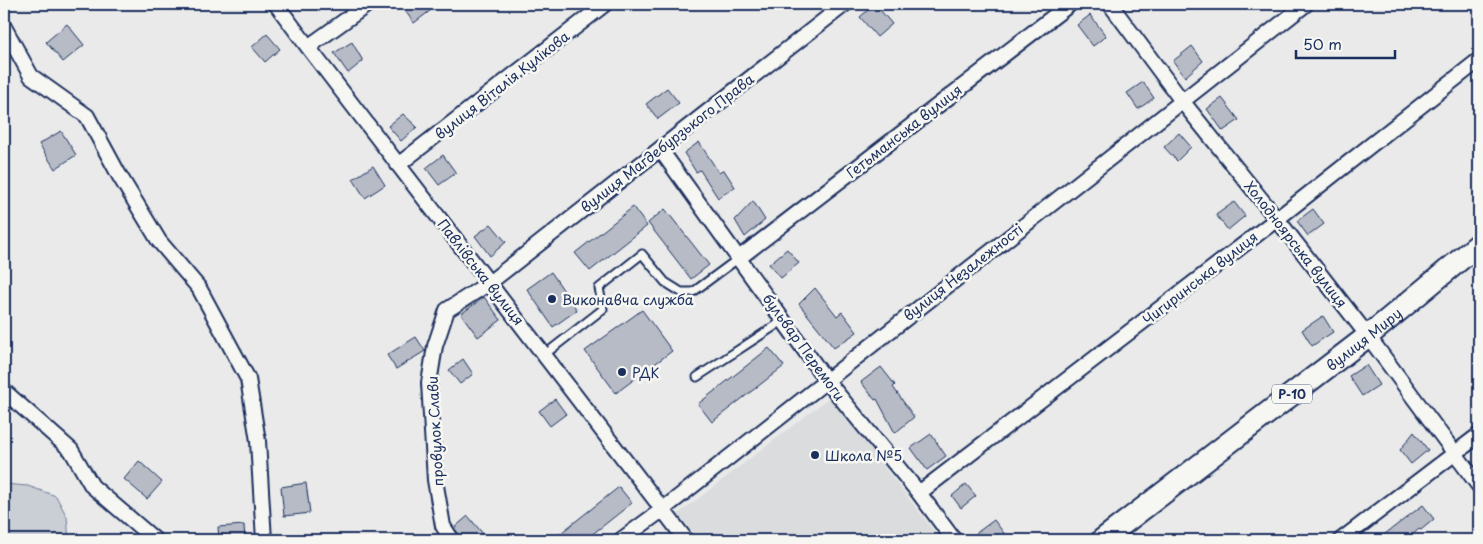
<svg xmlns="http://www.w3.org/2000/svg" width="1483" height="544" font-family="'Playpen Sans',sans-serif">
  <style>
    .built { fill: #dadcde }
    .green { fill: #caced5; stroke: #727e9a }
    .building { fill: #b6bbc6; stroke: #1b2f5e }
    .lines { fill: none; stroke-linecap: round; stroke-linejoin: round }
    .lane-casing { stroke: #1b2f5e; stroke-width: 11 }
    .street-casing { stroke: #1b2f5e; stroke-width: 18 }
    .primary-casing { stroke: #1b2f5e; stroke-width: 25 }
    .lane { stroke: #f6f6f2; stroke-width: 7 }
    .street { stroke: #f6f6f2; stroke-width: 14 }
    .primary { stroke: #f6f6f2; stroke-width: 21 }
    .poi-dot { fill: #1b2f5e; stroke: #f6f6f2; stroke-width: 2 }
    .labels { text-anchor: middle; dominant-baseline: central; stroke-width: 5; stroke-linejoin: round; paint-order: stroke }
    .shield { fill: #f6f6f2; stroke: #5d6b8a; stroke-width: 1 }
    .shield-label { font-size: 12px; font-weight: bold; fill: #1b2f5e }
    .street-label { font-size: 14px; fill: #1b2f5e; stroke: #f6f6f2 }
    .poi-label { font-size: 14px; fill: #1b2f5e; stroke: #f6f6f2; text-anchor: start }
  </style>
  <rect width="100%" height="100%" fill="#e9eae9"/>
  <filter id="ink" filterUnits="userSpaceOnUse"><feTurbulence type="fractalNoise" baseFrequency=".02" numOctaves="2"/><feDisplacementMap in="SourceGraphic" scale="10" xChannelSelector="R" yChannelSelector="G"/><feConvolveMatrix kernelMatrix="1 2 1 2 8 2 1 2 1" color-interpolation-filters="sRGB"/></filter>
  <g filter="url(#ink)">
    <!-- built -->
    <path class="built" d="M830 397 941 540H699L678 514Z"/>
    <!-- green -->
    <path class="green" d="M4 484 28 486 56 496 67 517 69 540H4Z"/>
    <!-- building -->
    <path class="building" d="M400 4H439L414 23Z
      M875 4 892 24 877 37 860 17Z
      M1090 15 1106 36 1093 46 1077 25Z
      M67 24 84 45 63 62 46 42Z
      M267 34 280 49 265 62 252 47Z
      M352 42 363 61 348 73 334 53Z
      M1192 46 1203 61 1185 77 1173 61Z
      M1143 82 1154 98 1138 109 1127 93Z
      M667 88 679 103 658 119 646 104Z
      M1222 98 1239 120 1223 131 1207 109Z
      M403 114 417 127 401 141 388 126Z
      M61 131 76 155 55 169 39 144Z
      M1179 133 1191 147 1177 161 1164 147Z
      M699 142 719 173 724 170 735 187 718 198 700 170 696 172 684 153Z
      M443 155 456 173 439 185 426 168Z
      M373 166 385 185 365 198 353 179Z
      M753 201 765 220 745 237 735 220Z
      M1234 202 1245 216 1228 230 1216 215Z
      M633 207 647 226 590 271 575 253Z
      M665 209 709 265 691 279 648 223Z
      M1313 209 1324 224 1308 236 1297 221Z
      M491 224 506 242 490 256 475 236Z
      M787 249 799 263 781 278 769 264Z
      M551 272 577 310 553 327 527 289Z
      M815 288 837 316 842 312 857 332 834 348 799 304Z
      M484 297 501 320 478 337 461 314Z
      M642 310 672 351 616 393 585 351Z
      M1323 316 1333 332 1312 346 1302 330Z
      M416 337 425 351 396 369 387 355Z
      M769 348 784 366 712 422 698 404Z
      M463 359 473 374 460 384 449 370Z
      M1366 365 1379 385 1362 396 1349 376Z
      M881 367 895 385 893 387 914 417 895 433 877 399 875 400 861 382Z
      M555 399 566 414 550 426 539 411Z
      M1414 432 1428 450 1411 464 1400 450Z
      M931 434 946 456 927 470 911 448Z
      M139 461 162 482 147 499 124 479Z
      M306 483 310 513 284 516 281 487Z
      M966 484 976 496 961 508 952 496Z
      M619 487 632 503 585 540H552Z
      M1423 505 1434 519 1421 530 1419 529 1406 540H1377Z
      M468 516 484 535 478 540H464L454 528Z
      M994 520 1009 540H979L975 534Z
      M244 525 245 540H219L218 527Z"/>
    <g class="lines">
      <!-- lane casing -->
      <g class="lane-casing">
        <path id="lane" d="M544 355 603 309 599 288 642 254 665 282 681 292H693L739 258
          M697 377 784 320"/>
      </g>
      <!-- street casing -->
      <g class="street-casing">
        <path id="street" d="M276 4 308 47 686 540
          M1110 4 1182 101 1277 219 1368 336 1479 486
          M4 27 31 76 87 116 119 175 159 241 199 288 248 379 258 441 264 540
          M308 47 368 4
          M660 149 826 380 919 493 954 540
          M398 165 605 4
          M739 258 1070 4
          M4 391 71 450 92 486 155 540
          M919 493 1277 219 1479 60
          M452 540 443 526 435 480 429 383 435 346 447 310 489 283 845 4
          M621 540 662 510 1306 4
          M1341 540 1479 435"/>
      </g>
      <!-- primary casing -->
      <g class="primary-casing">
        <g id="primary">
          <path id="s1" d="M1102 540 1368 336 1479 244"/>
        </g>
      </g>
      <!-- lane -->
      <use href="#lane" class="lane"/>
      <!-- street -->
      <use href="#street" class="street"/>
      <!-- primary -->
      <use href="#primary" class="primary"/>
    </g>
  </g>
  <!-- markers -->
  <g class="poi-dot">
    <circle cx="552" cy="299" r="5"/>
    <circle cx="622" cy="372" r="5"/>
    <circle cx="815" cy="455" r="5"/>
  </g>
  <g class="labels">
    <!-- shield labels -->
    <rect class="shield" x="1272" y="384.5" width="40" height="19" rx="4"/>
    <g class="shield-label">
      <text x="1292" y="394">Р-10</text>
    </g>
    <!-- street labels -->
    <g class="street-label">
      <text transform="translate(502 85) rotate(-38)">вулиця Віталія Кулікова</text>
      <text transform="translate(904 131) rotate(-38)">Гетьманська вулиця</text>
      <text transform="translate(667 143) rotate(-38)">вулиця Магдебурзького Права</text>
      <text transform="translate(1296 244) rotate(52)">Холодноярська вулиця</text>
      <text transform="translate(481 272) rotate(52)">Павлівська вулиця</text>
      <text transform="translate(963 272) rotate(-38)">вулиця Незалежності</text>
      <text transform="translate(1200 278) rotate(-38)">Чигиринська вулиця</text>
      <text stroke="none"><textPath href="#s1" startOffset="330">вулиця Миру</textPath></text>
      <text transform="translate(804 347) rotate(54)">бульвар Перемоги</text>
      <text transform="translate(435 431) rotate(-93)">провулок Слави</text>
    </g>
    <!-- poi labels -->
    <g class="poi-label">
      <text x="562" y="299">Виконавча служба</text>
      <text x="632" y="372">РДК</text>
      <text x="825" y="455">Школа №5</text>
    </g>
  </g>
  <!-- margin -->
  <rect width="1483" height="544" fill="none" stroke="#f6f6f2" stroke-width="20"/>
  <rect x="10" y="10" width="1463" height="524" fill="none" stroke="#1b2f5e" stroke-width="2" filter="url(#ink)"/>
  <!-- scale -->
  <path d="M1296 50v8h99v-8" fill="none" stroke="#1b2f5e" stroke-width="2.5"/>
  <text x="1303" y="50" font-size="15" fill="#1b2f5e" stroke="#f6f6f2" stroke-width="4" paint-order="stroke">50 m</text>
</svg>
